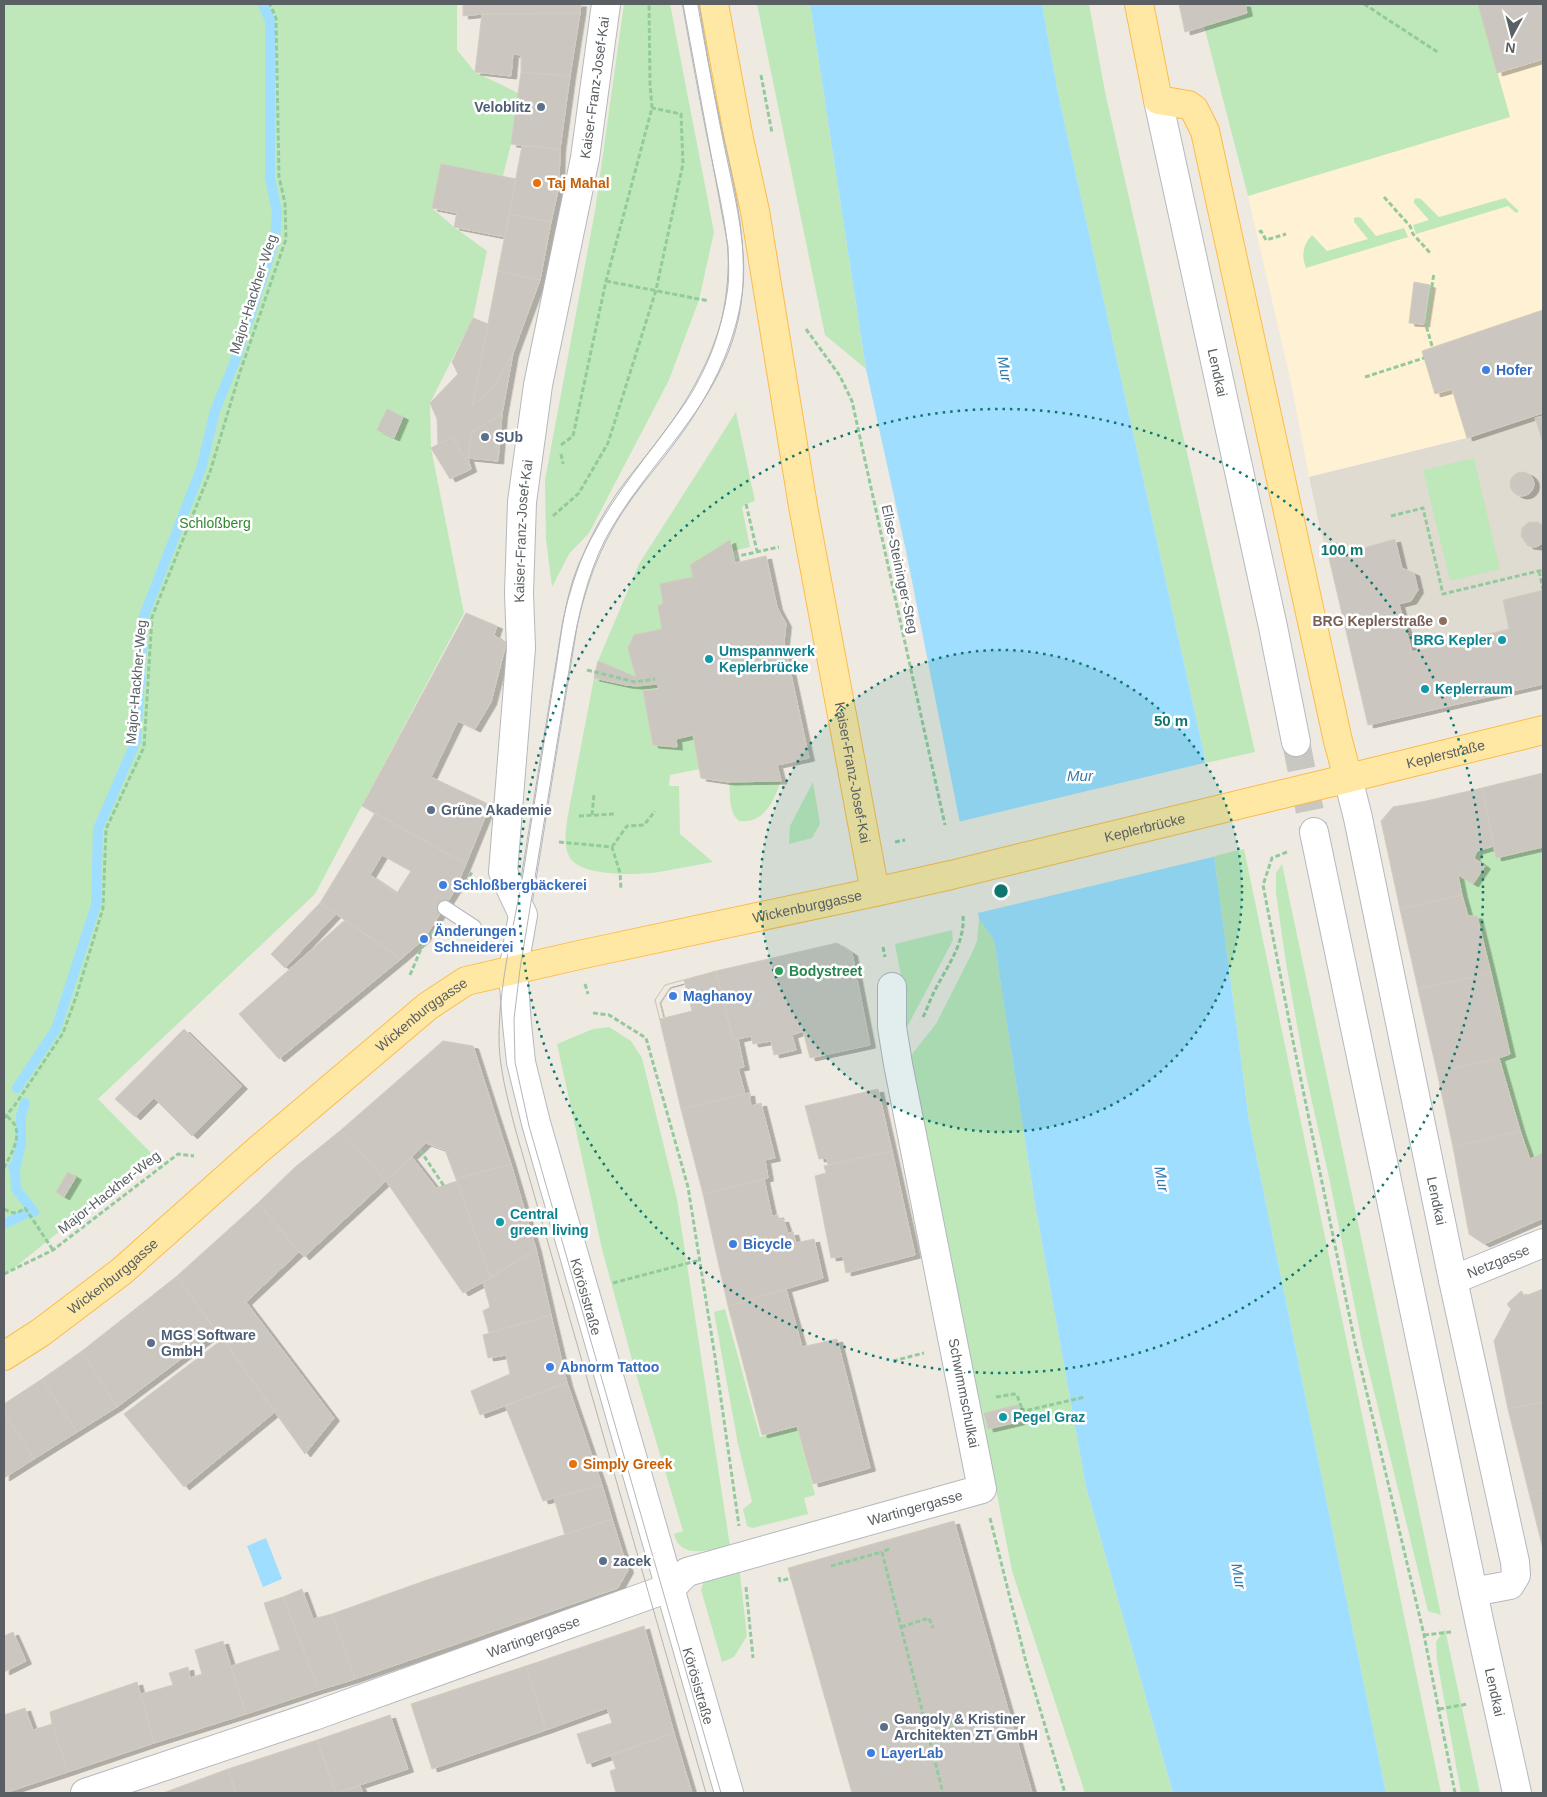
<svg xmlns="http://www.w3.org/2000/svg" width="1547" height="1797" font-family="Helvetica,sans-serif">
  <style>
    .commercial { fill: #fff1d4 }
    .education { fill: #e0dbd1 }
    .green { fill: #bee8ba }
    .water { fill: #9fdeff }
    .pier { fill: #eeeae1 }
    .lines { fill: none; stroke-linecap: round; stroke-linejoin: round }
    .stream { stroke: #9fdeff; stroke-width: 10 }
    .building { fill: #cbc7c0; stroke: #d3cbbe; fill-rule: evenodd; filter: url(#shadow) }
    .secondary-tunnel { stroke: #c9c7c2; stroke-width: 28; stroke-dasharray: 28 14; stroke-linecap: butt }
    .lane-casing { stroke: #b4b8bd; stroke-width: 16 }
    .street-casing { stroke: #b4b8bd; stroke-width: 30 }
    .secondary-casing { stroke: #b4b9bf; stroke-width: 30 }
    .primary-casing { stroke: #fdbb4a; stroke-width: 30 }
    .path { stroke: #93ca9d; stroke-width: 3; stroke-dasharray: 5 2.5; stroke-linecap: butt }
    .lane { stroke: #fff; stroke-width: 14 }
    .street { stroke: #fff; stroke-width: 28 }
    .secondary { stroke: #fff; stroke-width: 28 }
    .primary { stroke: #ffe8a4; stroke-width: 28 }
    .tram { stroke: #b3b4b4; stroke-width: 1 }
    .primary-bridge-casing { stroke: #fdbb4a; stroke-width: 30; stroke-linecap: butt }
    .primary-bridge { stroke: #ffe8a4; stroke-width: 28 }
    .ring { fill: none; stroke: #0f766e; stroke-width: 2.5; stroke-dasharray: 2.5 5 }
    .service-dot { fill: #5c6f8a; stroke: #fff; stroke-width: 2 }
    .food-dot { fill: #e8710a; stroke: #fff; stroke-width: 2 }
    .shop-dot { fill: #3f7fe0; stroke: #fff; stroke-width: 2 }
    .education-dot { fill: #8d6e63; stroke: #fff; stroke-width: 2 }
    .culture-dot { fill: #0f9aa8; stroke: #fff; stroke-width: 2 }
    .leisure-dot { fill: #2e9e5b; stroke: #fff; stroke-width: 2 }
    .labels { text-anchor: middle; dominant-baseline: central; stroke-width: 5; stroke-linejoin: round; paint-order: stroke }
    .street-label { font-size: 14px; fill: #595f63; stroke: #fff }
    .service-label { font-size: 14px; font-weight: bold; fill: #4e5e75; stroke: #fff; text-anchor: start }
    .food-label { font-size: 14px; font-weight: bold; fill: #c56008; stroke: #fff; text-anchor: start }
    .shop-label { font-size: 14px; font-weight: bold; fill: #366cbe; stroke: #fff; text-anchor: start }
    .park-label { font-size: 14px; fill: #31872e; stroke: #fff }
    .education-label { font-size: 14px; font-weight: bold; fill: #785e54; stroke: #fff; text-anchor: end }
    .culture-label { font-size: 14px; font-weight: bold; fill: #0d838f; stroke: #fff; text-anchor: start }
    .leisure-label { font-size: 14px; font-weight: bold; fill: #27864d; stroke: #fff; text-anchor: start }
    .water-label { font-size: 15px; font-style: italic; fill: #327bb0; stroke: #fff }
    .centre { fill: #0f766e; stroke: #fff; stroke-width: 2.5 }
    .ring-label { font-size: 15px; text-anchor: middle; font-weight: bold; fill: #0f766e; stroke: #fff; stroke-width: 5; stroke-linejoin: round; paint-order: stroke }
  </style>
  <defs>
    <filter id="shadow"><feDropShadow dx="5.5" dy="3" stdDeviation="0" flood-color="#0004"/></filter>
  </defs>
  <rect width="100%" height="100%" fill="#eeeae1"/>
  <!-- commercial -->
  <path class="commercial" d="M1478 4H1543V413L1467 438 1309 477 1292 387 1248 196 1510 117Z"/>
  <!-- education -->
  <path class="education" d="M1543 413V684L1368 725 1329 558 1321 533 1309 477 1467 438Z"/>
  <!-- green -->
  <path class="green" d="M4 4H457V50L475 72 518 93 511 144 503 176 441 164 432 208 454 227 487 251 473 318 430 403 431 448 464 613 315 894 98 1099 156 1158 111 1190 4 1276Z
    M624 4H670L714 232 699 300 669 380 589 533 569 554 552 587 546 539 545 480 595 211Z
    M757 4H810L866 369 825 335Z
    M1042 4H1089L1105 92 1255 752 1206 763 1058 93Z
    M1245 4H1478L1510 117 1248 196 1204 26 1247 13Z
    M1416 198 1421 199 1439 217 1505 198 1519 211 1516 213 1508 206 1416 234 1413 225 1429 220 1414 203V200Z
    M1357 217 1361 218 1376 236 1404 228 1408 237 1306 268C1301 255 1303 245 1312 235L1327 251 1368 239 1354 222V218Z
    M736 412 755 501 746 504 742 507 750 547 732 551 729 541 690 565 693 577 660 584 663 603 658 606 662 629 634 635 628 648 636 677 598 661 639 564Z
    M1474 458 1500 569 1450 581 1423 470Z
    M594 678 626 685 657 684 659 689 643 691 653 745 677 747 676 739 693 735 700 769 670 775 669 786H679L680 834 713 862C695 865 677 869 659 872 640 875 581 877 570 858 563 847 566 832 567 820Z
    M781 781C773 802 765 823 739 821 728 811 731 796 729 782Z
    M813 782 820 824 812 838 789 844 790 826Z
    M1494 846 1496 858 1543 847V1153L1530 1159 1499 1058 1510 1054 1477 916H1468L1462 895 1458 875 1473 884 1485 866 1474 858 1477 851Z
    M1244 849 1441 1793H1386L1249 1120 1214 856Z
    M1282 864 1441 1615 1428 1611 1362 1343 1330 1182 1306 1075 1286 963 1276 893V873Z
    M979 919 994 940 1035 1204 1086 1487 1173 1793H1085L1012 1571 935 1178 909 1075V1063L913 1053 936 1024 972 953 977 941Z
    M952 930 953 940 904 1033 903 986 895 944Z
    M609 1027 631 1041 642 1058 677 1199 730 1546C710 1550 680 1560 674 1534L683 1531 636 1374 602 1249 557 1044 593 1029Z
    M725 1309 760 1437 797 1427 815 1495 804 1498 808 1514 752 1528 747 1526 743 1509 752 1502 738 1444 714 1312Z
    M739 1566 747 1636 734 1657 722 1662 701 1590 705 1578Z
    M1445 1629 1480 1793H1461L1437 1660 1436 1642Z"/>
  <!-- water -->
  <path class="water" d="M810 4H1042L1058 93 1206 763 1214 856 1249 1120 1386 1793H1173L1086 1487 1035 1204 994 940 979 919 906 551 866 369Z
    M266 1538 282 1579 263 1587 247 1546Z"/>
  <!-- pier -->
  <path class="pier" d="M1208 762 1217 856 978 913 979 923 977 920 958 821V822Z"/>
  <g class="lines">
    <!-- stream -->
    <path class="stream" d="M17 1088 56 1029 96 905 98 829 136 741 144 616 201 469 215 411 235 361 275 239 277 212 270 177V21L263 4
      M15 1169 21 1144V1116L25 1103
      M4 1224 27 1213 34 1212 16 1189 15 1169 13 1167"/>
  </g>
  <!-- building -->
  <path class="building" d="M463 4H581L580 13 482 14 463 16Z
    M1179 4H1245L1247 13 1185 32Z
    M1478 4H1543V59L1497 73Z
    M580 13 570 76 521 72V55L513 54 511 76 475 72 482 14Z
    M521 72 570 76 560 149 511 144Z
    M522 146 560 149 559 186 551 222 509 214Z
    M441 164 516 179 505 237 454 227 457 213 432 208Z
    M509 214 551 222 540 280 498 271Z
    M498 271 540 280 513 353 494 387 472 407Z
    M1414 282 1430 285 1424 324 1409 323Z
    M1543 310V413L1467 438 1452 389 1435 394 1422 351Z
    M473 318 488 324 472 407 494 387 513 353 502 414 489 422 471 432 468 458 471 469 452 437 438 444 437 419 430 403 458 374 452 362Z
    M387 409 403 417 394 438 377 430Z
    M502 414 498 461 468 458 471 432 489 422Z
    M1543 416V439L1542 440 1535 418Z
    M452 437 471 469 450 479 431 448Z
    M1510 484a12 12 0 1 1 24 0a12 12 0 1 1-24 0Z
    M1529 522H1537L1543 525V543L1536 547 1528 546 1521 536 1522 528Z
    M1395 539 1402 568 1414 573 1418 590 1411 601 1399 604 1412 652 1509 629 1503 600 1543 590V684L1368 725 1329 558Z
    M730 540 735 563 766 556 777 607 786 624 784 642 809 758 777 765 781 781 729 782 701 778 693 735 676 739 677 747 653 745 643 691 659 689 657 684 637 686 626 685 594 678 598 661 636 677 628 648 634 635 662 629 658 606 663 603 660 584 693 577 690 565Z
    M466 613 497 626 494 635 506 644 491 702 475 729 458 721 431 777 490 805 466 864 362 806Z
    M1543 773V847L1496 858 1482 788Z
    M1482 788 1494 846 1477 851 1474 858 1485 866 1473 884 1458 875 1462 895 1400 909 1381 821 1393 807 1426 801Z
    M375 813 466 864 455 890 424 939 401 959 320 903ZM382 855 411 871 397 893 370 875Z
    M1462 895 1468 916H1477L1491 973 1418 989 1400 909Z
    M320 903 336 914 285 968 271 954Z
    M345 920 401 959 279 1059 239 1014Z
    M837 943 852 953 870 1045 810 1058 803 1031 792 1035 796 1050 774 1055 771 1041 753 1044 751 1036 733 1040 716 971Z
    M716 971 733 1040 738 1039 744 1067 738 1068 745 1094 681 1109 655 1000 665 985Z
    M1491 973 1510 1054 1499 1058 1437 1072 1418 989Z
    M684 980 692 1011 660 1019 655 1000 665 985Z
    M184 1029 242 1086 192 1136 154 1098 135 1117 115 1099Z
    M443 1041 473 1046 511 1164 456 1179 445 1150 426 1143 386 1181 341 1130Z
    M1499 1058 1520 1131 1453 1147 1437 1072Z
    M878 1089 892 1151 828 1165 827 1158 819 1159 805 1106Z
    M749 1093 751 1106 761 1103 775 1158 765 1160 768 1178 703 1194 681 1109Z
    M341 1130 386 1181 304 1257 258 1203 294 1168Z
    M1520 1131 1530 1159 1543 1153V1218L1484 1244 1469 1234 1453 1147Z
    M892 1151 915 1255 846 1273 843 1256 831 1258 815 1176 826 1173 824 1166Z
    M412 1157 436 1188 457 1181 491 1278 463 1293 386 1181Z
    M511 1164 536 1249 491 1278 456 1179Z
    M68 1172 76 1177 64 1197 56 1192Z
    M764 1179 772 1216 778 1215 779 1220 783 1219 788 1233 793 1232 796 1243 814 1239 823 1278 728 1306 703 1194Z
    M258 1203 299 1252 246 1302 334 1418 305 1454 177 1276Z
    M536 1249 551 1315 489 1333 483 1311 490 1307 483 1282Z
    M177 1276 217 1332 117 1407 82 1351Z
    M786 1289 802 1347 837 1339 870 1468 813 1484 797 1426 762 1435 728 1306Z
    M1543 1289V1402L1508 1409 1494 1341 1511 1309 1507 1304 1521 1291 1525 1296Z
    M551 1315 567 1383 480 1415 471 1391 510 1374 506 1355 488 1358 483 1335Z
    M223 1339 275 1412 184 1487 124 1414Z
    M82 1351 117 1407 77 1432 42 1379Z
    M42 1379 77 1432 34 1459 4 1412V1404Z
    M567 1383 602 1485 543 1501 505 1405Z
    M1543 1402V1490L1529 1493 1508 1409Z
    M1018 1405 1022 1421 988 1429 984 1413Z
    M4 1412 34 1459 4 1478Z
    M602 1485 612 1519 565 1535 554 1498Z
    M1543 1490V1549L1529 1493Z
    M612 1519 628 1570 618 1588 355 1679 332 1614 424 1581Z
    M954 1521 1032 1793H852L788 1568Z
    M302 1589 313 1619 332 1614 355 1679 319 1690 283 1597Z
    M283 1597 319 1690 246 1714 231 1666 280 1650 264 1603Z
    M644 1626 674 1733 587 1764 577 1734 612 1723 607 1708 546 1730 526 1666Z
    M13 1632 26 1661 4 1672V1636Z
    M223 1641 246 1714 154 1743 141 1694 173 1685 169 1673 188 1667 190 1678 202 1674 195 1650Z
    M526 1666 546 1730 432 1769 411 1704Z
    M137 1682 154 1743 68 1772 52 1724 50 1712Z
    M25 1708 33 1730 52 1724 68 1772 4 1793V1715Z
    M390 1715 408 1769 336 1793 317 1740Z
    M674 1733 692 1793H616L610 1771 616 1769 611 1755Z
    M317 1740 336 1793H236L228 1769Z
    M228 1769 236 1793H163Z
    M360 1786 363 1793H337Z"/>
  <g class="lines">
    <!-- secondary-tunnel -->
    <path class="secondary-tunnel" d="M1296 742 1314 832"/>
    <!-- lane casing -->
    <g class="lane-casing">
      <path id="lane" d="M524 907 570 623C582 569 600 527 634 483 651 461 669 440 684 417 710 378 729 337 735 291 741 245 724 184 715 138 706 93 698 49 690 4
        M445 908 474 927"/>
    </g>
    <!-- street casing -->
    <g class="street-casing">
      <g id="street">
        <path id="s1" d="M1348 778 1358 818 1453 1280 1515 1562 1516 1575 1510 1585 1473 1592"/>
        <path id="s2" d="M513 971 523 915 503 872 521 648 519 593 522 502 538 385 585 158 606 4"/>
        <path id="s3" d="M1453 1280 1543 1243"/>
        <path id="s4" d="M85 1793 314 1716 663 1590 675 1584 687 1572 982 1489 898 1064 892 1027V987"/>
      </g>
    </g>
    <!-- secondary casing -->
    <g class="secondary-casing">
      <g id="secondary">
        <path id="s5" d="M1158 100 1273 627 1296 742"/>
        <path id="s6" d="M1314 832 1480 1625 1517 1793"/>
        <path id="s7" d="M513 971 517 1024 521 1062 536 1123 729 1793"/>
      </g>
    </g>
    <!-- primary casing -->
    <g class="primary-casing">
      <g id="primary">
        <path id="s8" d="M714 4 738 134 755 211 803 506 875 892"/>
        <path d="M1139 4 1158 100 1188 105 1194 109 1205 131 1338 741 1348 778"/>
        <path id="s9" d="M1333 782 1543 730"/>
        <path id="s10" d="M1069 846 1283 794"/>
        <path id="s11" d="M4 1356 40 1333 122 1271 258 1150 428 1006 466 981 579 955 875 892 951 875"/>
      </g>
    </g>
    <!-- path -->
    <path class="path" d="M1364 4 1439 53
      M761 75 772 133
      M1384 197 1410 226 1413 234 1431 254
      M1259 232 1261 231 1266 240 1286 234
      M606 281 709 301
      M806 329 840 376 852 401 945 825
      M1432 346 1426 325 1434 273
      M1365 377 1424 358
      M561 445 573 436 606 281 652 108 650 84 649 4
      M561 454 563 464
      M746 504 757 551
      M553 516 579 493 608 443 656 290 683 164 681 114 652 108
      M1391 516 1423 508 1443 594 1543 570
      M734 557 779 547
      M1539 571 1543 589
      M587 670 635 682 655 679
      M592 815 594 794
      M579 816 615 814
      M559 842 612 847 620 873 621 889
      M895 842 905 840
      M612 847 627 826 644 825 655 811
      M1287 852 1272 858 1263 885 1293 1041 1355 1343 1424 1635 1455 1793
      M462 890 472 872
      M883 947 885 957
      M410 975 421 949 436 928
      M585 984 588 994
      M593 1013 609 1015 646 1038 688 1187 715 1357 739 1526
      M923 1017C927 1009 930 1000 934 992 946 968 965 944 963 916
      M4 1118 15 1105 63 1033 76 997 103 908 106 829 144 747 152 617 210 472 240 372 286 239 285 203 279 177 276 18 270 4
      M420 1150 444 1186
      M4 1168C10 1155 21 1140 15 1125 13 1122 9 1118 7 1116
      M4 1209C13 1214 17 1214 25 1208L53 1250
      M4 1274 53 1250 178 1154 194 1156
      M613 1283 700 1260
      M893 1361 924 1353
      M996 1397 1014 1394 1017 1395 1023 1412
      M1020 1412 1085 1397
      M990 1518 1026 1662 1065 1793
      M889 1549 882 1552 943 1793
      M831 1566 882 1552
      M779 1577 780 1581 791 1578
      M746 1587 753 1658
      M901 1627 929 1618 933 1628
      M1424 1635 1451 1632
      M1439 1709 1468 1704
      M928 1735 952 1729 949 1717"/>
    <!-- lane -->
    <use href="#lane" class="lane"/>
    <!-- street -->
    <use href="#street" class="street"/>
    <!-- secondary -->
    <use href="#secondary" class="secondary"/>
    <!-- primary -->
    <use href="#primary" class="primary"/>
    <!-- tram -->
    <path class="tram" d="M683 4 728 246C730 294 721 339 698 381 690 398 678 413 667 428 636 470 604 509 582 557 564 595 561 639 554 680 544 745 533 809 523 874 514 926 500 979 499 1032 498 1065 507 1096 515 1128L706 1793
      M699 4C705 41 711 79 719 116 733 183 753 252 738 321 718 409 645 464 605 540 587 576 579 613 572 652L520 969 514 1019 515 1062 529 1126 721 1793"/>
    <!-- primary-bridge casing -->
    <g class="primary-bridge-casing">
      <path id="primary-bridge" d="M1283 794 1333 782
        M951 875 1069 846"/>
    </g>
    <!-- primary-bridge -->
    <use href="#primary-bridge" class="primary-bridge"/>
  </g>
  <!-- distance rings -->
  <circle cx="1001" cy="891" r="241" fill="#0f766e" fill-opacity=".12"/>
  <g class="ring">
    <circle cx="1001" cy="891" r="241"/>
    <circle cx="1001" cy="891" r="482"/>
  </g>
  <!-- markers -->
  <g class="service-dot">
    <circle cx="541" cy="107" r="5"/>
    <circle cx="485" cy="437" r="5"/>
    <circle cx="431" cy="810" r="5"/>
    <circle cx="151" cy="1343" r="5"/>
    <circle cx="603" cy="1561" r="5"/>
    <circle cx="884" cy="1727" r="5"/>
  </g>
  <g class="food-dot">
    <circle cx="537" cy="183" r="5"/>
    <circle cx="573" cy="1464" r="5"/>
  </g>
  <g class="shop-dot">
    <circle cx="1486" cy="370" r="5"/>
    <circle cx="443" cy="885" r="5"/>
    <circle cx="424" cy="939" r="5"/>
    <circle cx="673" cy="996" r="5"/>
    <circle cx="733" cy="1244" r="5"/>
    <circle cx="550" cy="1367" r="5"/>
    <circle cx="871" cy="1753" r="5"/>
  </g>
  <circle class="education-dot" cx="1443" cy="621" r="5"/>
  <g class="culture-dot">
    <circle cx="1502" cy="640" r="5"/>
    <circle cx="709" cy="659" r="5"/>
    <circle cx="1425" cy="689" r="5"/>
    <circle cx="500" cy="1222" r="5"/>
    <circle cx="1003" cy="1417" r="5"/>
  </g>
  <circle class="leisure-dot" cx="779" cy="971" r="5"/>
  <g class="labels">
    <!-- street labels -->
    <g class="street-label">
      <text stroke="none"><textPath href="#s2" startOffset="896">Kaiser-Franz-Josef-Kai</textPath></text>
      <text transform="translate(253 294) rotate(-72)">Major-Hackher-Weg</text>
      <text stroke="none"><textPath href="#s5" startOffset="279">Lendkai</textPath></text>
      <text stroke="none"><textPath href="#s2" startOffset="446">Kaiser-Franz-Josef-Kai</textPath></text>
      <text transform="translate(900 569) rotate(78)">Elise-Steininger-Steg</text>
      <text transform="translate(136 682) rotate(-85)">Major-Hackher-Weg</text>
      <text stroke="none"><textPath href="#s9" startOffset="116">Keplerstraße</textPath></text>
      <text stroke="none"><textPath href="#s8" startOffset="781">Kaiser-Franz-Josef-Kai</textPath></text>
      <text stroke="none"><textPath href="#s10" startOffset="78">Keplerbrücke</textPath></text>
      <text stroke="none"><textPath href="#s11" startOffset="945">Wickenburggasse</textPath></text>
      <text stroke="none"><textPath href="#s11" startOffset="540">Wickenburggasse</textPath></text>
      <text transform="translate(109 1192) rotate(-38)">Major-Hackher-Weg</text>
      <text stroke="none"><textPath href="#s1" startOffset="432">Lendkai</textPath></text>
      <text stroke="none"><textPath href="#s3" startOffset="49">Netzgasse</textPath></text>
      <text stroke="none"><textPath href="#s11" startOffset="135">Wickenburggasse</textPath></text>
      <text stroke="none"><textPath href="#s7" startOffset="335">Körösistraße</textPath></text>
      <text transform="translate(964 1393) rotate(79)">Schwimmschulkai</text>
      <text stroke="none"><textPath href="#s4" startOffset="880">Wartingergasse</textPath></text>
      <text stroke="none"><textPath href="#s4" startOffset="475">Wartingergasse</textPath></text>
      <text stroke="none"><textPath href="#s7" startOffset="740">Körösistraße</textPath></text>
      <text stroke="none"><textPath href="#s6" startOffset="879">Lendkai</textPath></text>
    </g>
    <!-- service labels -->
    <g class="service-label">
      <text x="531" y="107" text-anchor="end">Veloblitz</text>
      <text x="495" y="437">SUb</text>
      <text x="441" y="810">Grüne Akademie</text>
      <text x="161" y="1335">MGS Software<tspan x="161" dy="16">GmbH</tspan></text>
      <text x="613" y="1561">zacek</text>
      <text x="894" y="1719">Gangoly &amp; Kristiner<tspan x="894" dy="16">Architekten ZT GmbH</tspan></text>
    </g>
    <!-- food labels -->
    <g class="food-label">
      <text x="547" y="183">Taj Mahal</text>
      <text x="583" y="1464">Simply Greek</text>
    </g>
    <!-- shop labels -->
    <g class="shop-label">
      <text x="1496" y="370">Hofer</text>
      <text x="453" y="885">Schloßbergbäckerei</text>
      <text x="434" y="931">Änderungen<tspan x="434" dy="16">Schneiderei</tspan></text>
      <text x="683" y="996">Maghanoy</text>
      <text x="743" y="1244">Bicycle</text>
      <text x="560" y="1367">Abnorm Tattoo</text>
      <text x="881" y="1753">LayerLab</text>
    </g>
    <!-- park labels -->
    <g class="park-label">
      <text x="215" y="523">Schloßberg</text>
    </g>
    <!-- education labels -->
    <g class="education-label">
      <text x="1433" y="621">BRG Keplerstraße</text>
    </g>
    <!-- culture labels -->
    <g class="culture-label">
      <text x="1492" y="640" text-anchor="end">BRG Kepler</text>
      <text x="719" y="651">Umspannwerk<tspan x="719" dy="16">Keplerbrücke</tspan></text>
      <text x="1435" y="689">Keplerraum</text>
      <text x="510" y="1214">Central<tspan x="510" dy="16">green living</tspan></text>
      <text x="1013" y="1417">Pegel Graz</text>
    </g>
    <!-- leisure labels -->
    <g class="leisure-label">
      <text x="789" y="971">Bodystreet</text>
    </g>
    <!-- water labels -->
    <g class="water-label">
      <text transform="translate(1005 369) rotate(79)">Mur</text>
      <text x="1080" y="775">Mur</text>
      <text transform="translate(1162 1179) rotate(79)">Mur</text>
      <text transform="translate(1239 1576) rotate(79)">Mur</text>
    </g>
  </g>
  <circle cx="1001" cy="891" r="8" class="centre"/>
  <g class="ring-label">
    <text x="1342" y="555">100 m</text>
    <text x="1171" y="726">50 m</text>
  </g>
  <!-- border -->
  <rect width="1547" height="1797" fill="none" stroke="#595f63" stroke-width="10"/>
  <!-- north arrow -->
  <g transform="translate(1512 35) rotate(187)" stroke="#ffffff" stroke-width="4" paint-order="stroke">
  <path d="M0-4L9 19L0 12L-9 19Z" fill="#595f63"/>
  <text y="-8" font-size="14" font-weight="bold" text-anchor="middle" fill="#595f63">N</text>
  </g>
</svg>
